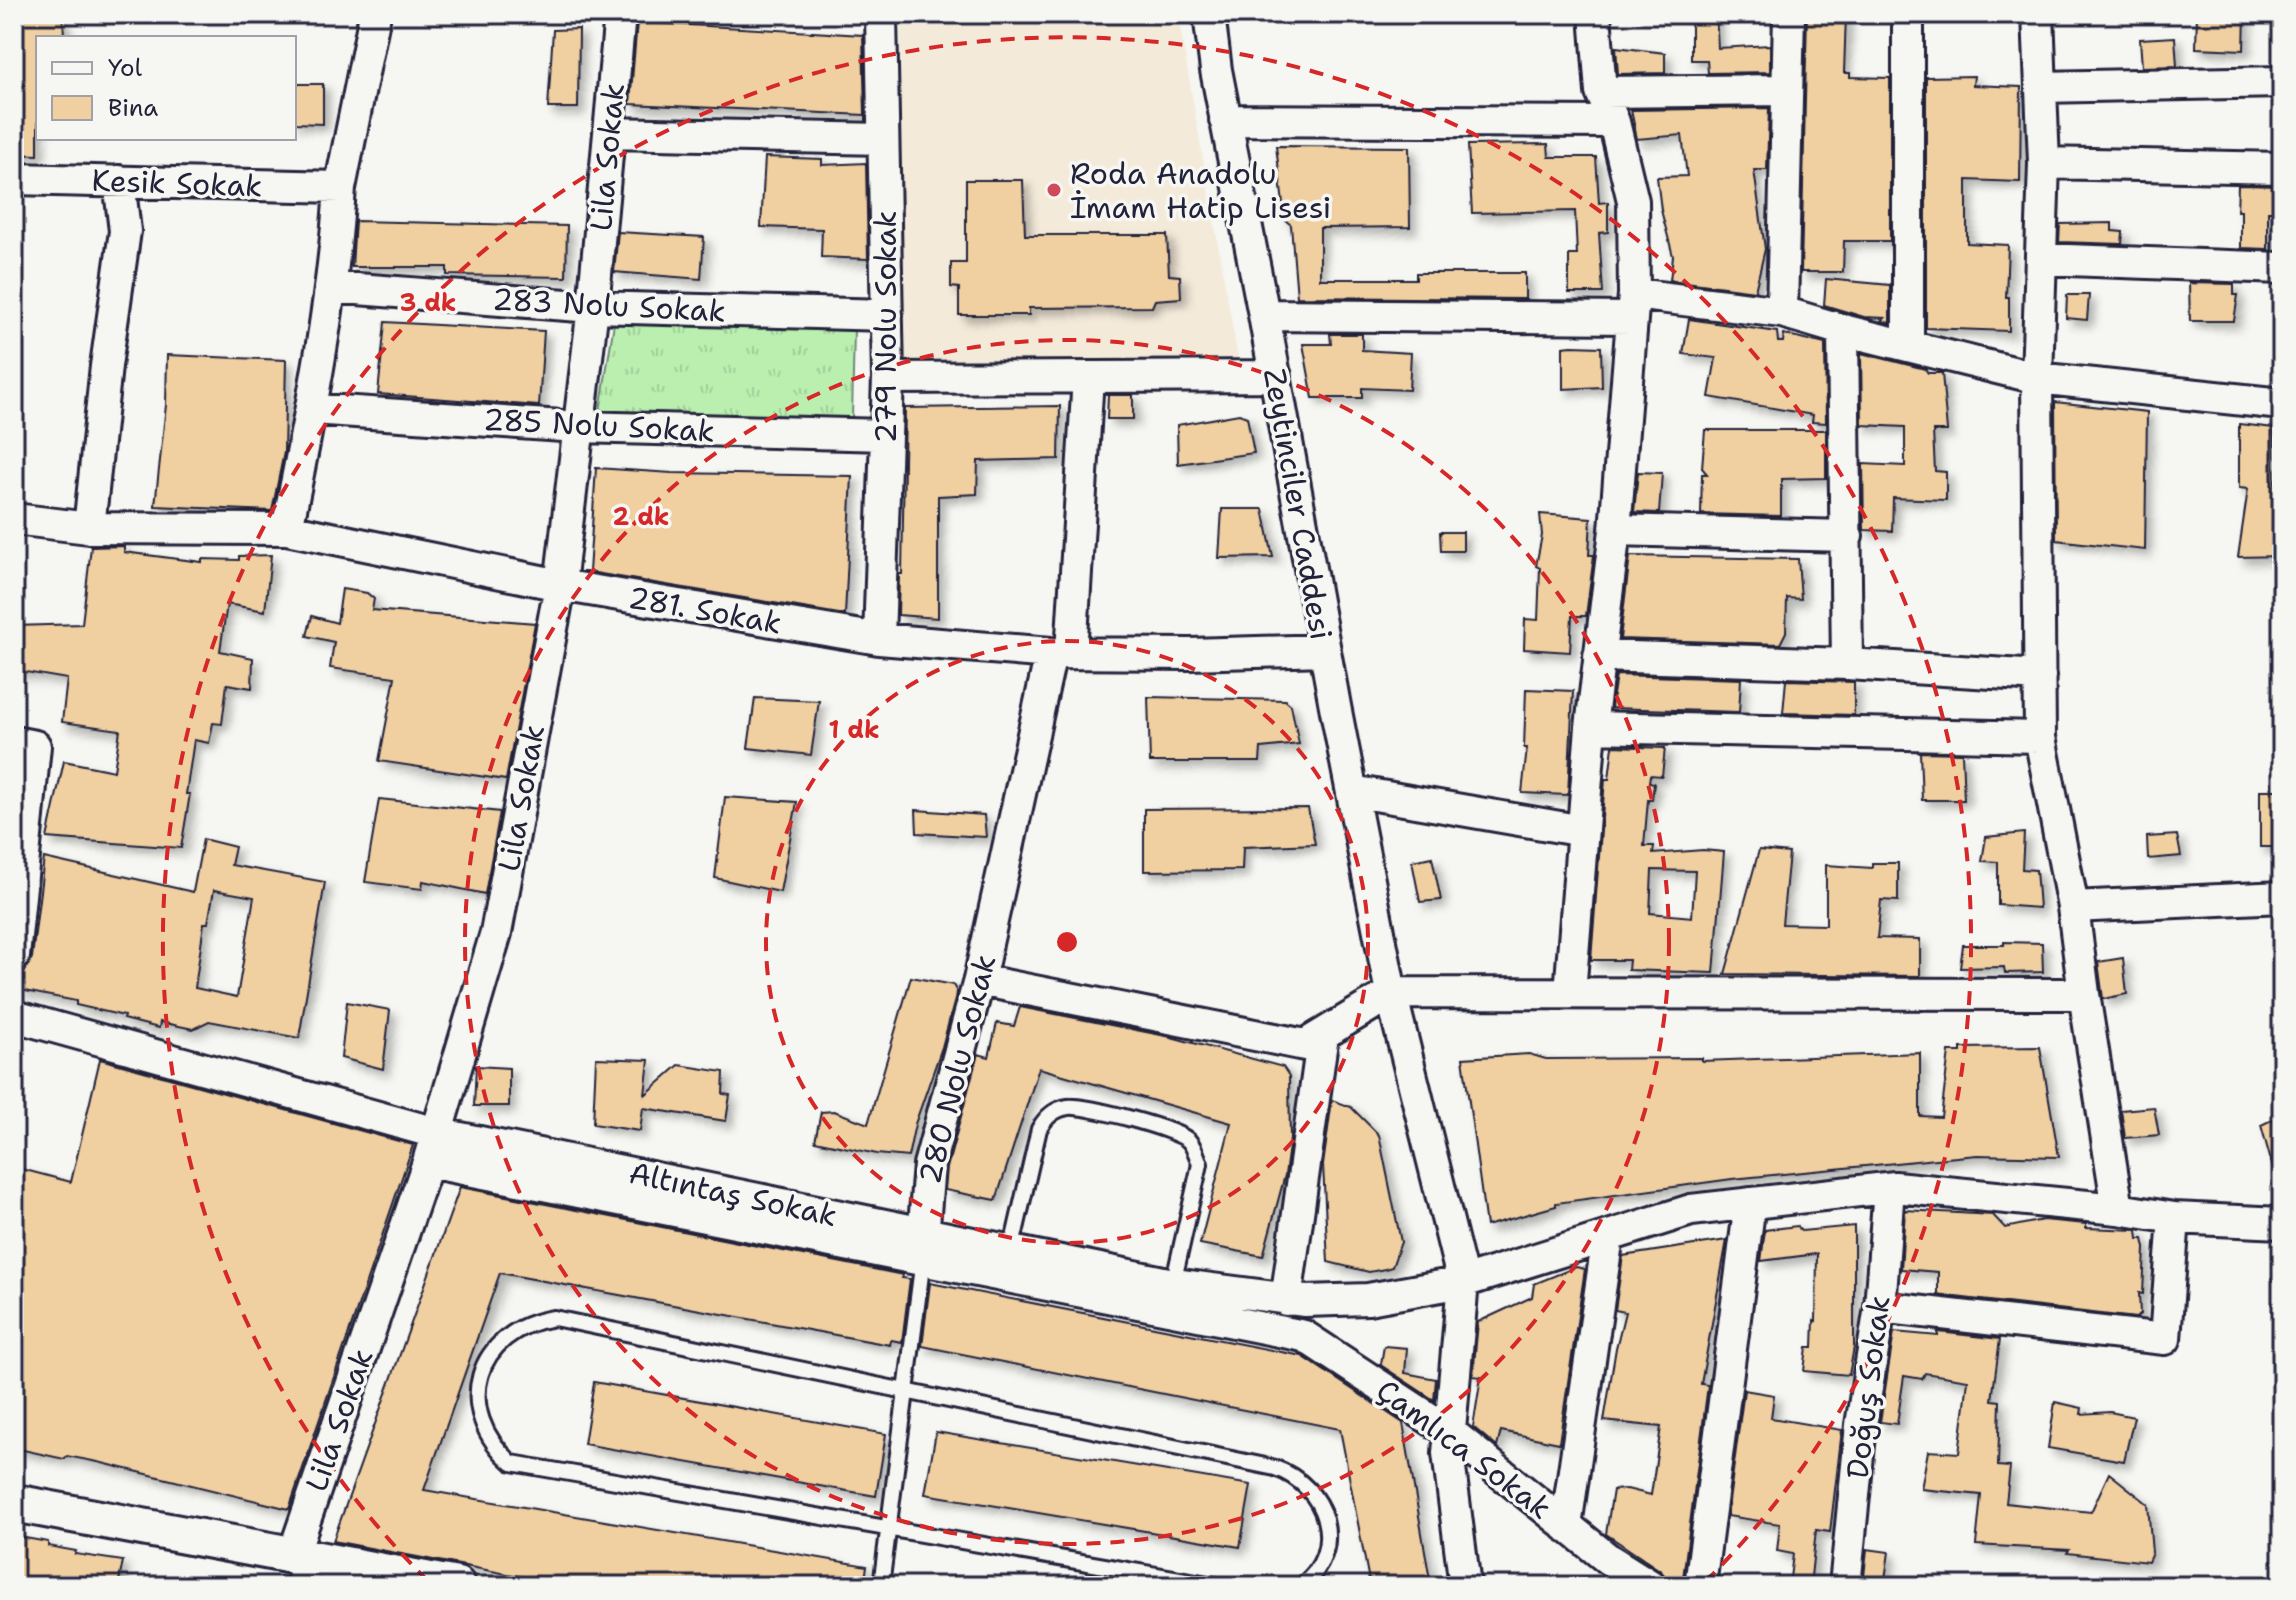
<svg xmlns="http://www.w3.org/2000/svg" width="2296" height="1600" font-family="'Shantell Sans',sans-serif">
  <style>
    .built { fill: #f4eada }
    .grass { fill: url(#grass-tufts); stroke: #6e8876; stroke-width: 2 }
    .building { fill: #f0cfa1; stroke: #22223b; stroke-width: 2; fill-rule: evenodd; filter: url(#shadow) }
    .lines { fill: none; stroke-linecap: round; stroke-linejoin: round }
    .service-casing { stroke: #22223b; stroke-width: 20 }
    .minor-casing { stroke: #22223b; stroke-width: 36 }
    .tertiary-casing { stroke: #22223b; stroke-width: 42 }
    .service { stroke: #f6f6f2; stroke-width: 14 }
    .minor { stroke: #f6f6f2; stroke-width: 30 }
    .tertiary { stroke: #f6f6f2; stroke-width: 36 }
    .ring { fill: none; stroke: #d62828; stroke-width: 4; stroke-dasharray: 14 10 }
    .poi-dot { fill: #d1495b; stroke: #f6f6f2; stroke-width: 3 }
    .labels { text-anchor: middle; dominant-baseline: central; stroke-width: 7; stroke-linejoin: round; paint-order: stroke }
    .street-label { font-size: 30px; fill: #22223b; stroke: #f6f6f2 }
    .poi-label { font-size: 30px; fill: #22223b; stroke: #f6f6f2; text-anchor: start }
    .centre { fill: #d62828; stroke: #f6f6f2; stroke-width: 4 }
    .ring-label { font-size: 24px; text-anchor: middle; font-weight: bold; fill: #d62828; stroke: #f6f6f2; stroke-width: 7; stroke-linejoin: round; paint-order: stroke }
  </style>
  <defs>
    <pattern id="grass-tufts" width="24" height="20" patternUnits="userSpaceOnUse" patternTransform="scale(2)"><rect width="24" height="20" fill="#baefb0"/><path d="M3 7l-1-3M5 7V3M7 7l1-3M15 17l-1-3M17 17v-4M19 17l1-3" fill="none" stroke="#a0cd98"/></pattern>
    <filter id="shadow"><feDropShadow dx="6" dy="6" stdDeviation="4" flood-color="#0004"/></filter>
  </defs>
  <rect width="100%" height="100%" fill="#f6f6f2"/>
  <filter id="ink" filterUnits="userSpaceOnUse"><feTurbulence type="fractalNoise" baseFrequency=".0125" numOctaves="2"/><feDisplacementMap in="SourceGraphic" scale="16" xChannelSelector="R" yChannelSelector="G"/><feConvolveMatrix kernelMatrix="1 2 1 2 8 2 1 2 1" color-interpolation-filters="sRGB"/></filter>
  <g filter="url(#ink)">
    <!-- built -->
    <path class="built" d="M901 14H1175L1178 16 1239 364 896 365Z"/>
    <!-- grass -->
    <path class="grass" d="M614 323 854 328 852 418 599 417Z"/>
    <!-- building -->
    <path class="building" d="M14 14H63L64 38H38V155L14 154Z
      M1691 14H1716L1718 48 1770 45V72L1708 73 1707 60H1691Z
      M1807 14H1846L1844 73H1850V77L1890 78V241H1844L1843 272H1801Z
      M2197 14H2245L2244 50 2196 48Z
      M637 22 863 35 865 115 630 104Z
      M579 29 578 108H548L553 30Z
      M2175 37 2177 66 2142 67 2140 39Z
      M1616 47 1665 53V73L1618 74Z
      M1974 76 1973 85 2021 87 2020 182 1967 180V243L2008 245 2006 297H2009V331L1926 328V77Z
      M294 84H323V124L294 123Z
      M1769 108 1767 170H1754L1765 249 1755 291 1670 280 1673 256 1661 210 1657 177 1687 176 1682 135 1637 139 1631 110Z
      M1548 144 1549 157H1596L1599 203 1608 202V232L1599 233 1603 293H1569V255H1577L1575 211 1472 213 1468 145Z
      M1276 146 1409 147 1410 227 1320 228V279H1416V273H1525V299L1297 297 1291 225 1285 220Z
      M765 157 822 159V165L866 163 868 259 821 257 822 229 761 227Z
      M966 180H1023L1025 235H1167L1169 275 1180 276 1181 298 1155 300 1152 307 1029 308V315H959V288L951 287V263H966Z
      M2238 185 2281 186 2278 211H2268V249L2241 248V211H2237Z
      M355 221 567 226 566 277 447 275V267H352Z
      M2112 223V231L2123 232 2122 244 2059 242 2060 224Z
      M618 232 704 237 701 279 614 272Z
      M1826 279 1890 285V323L1882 321 1885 318 1864 317 1824 305Z
      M2189 283 2234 284V295H2238L2234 321H2190Z
      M2067 295H2089L2087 320 2066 318Z
      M1689 319 1777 332 1778 342H1783L1784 334 1825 344 1826 423 1812 422 1813 415 1709 397 1716 358 1683 354Z
      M385 322 544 331 539 406 378 394Z
      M1330 334H1362V350L1411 353 1409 390 1362 388V398H1313L1303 344H1331Z
      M1572 346 1601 347 1602 387 1563 389V347Z
      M1861 353 1925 369 1928 373H1942L1947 431H1933L1935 471 1946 472V500L1893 498 1892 531 1864 530 1863 464 1905 466V427L1862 425Z
      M167 355 286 360 284 452 272 511 155 506 166 405Z
      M1108 395H1133V419H1107Z
      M2055 402 2147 412 2145 550 2056 540Z
      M1060 406 1059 459 978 461 977 494 938 496V618L898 615 899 574H902L905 408Z
      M1239 414 1247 417 1254 453 1178 464 1177 425Z
      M2239 424 2274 428 2275 519H2282V556L2238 557 2248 489 2239 488Z
      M1705 430H1826V478L1781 479V516L1701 514 1702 474H1707L1702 468Z
      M596 468 672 473 852 476 845 615 589 572Z
      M1638 472 1662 473 1659 513 1634 512Z
      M1222 509H1263L1273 557 1219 558Z
      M1540 514 1591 518 1589 555H1594L1586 616H1572L1570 652 1524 649 1525 619 1538 620 1540 568 1536 566 1542 535Z
      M1440 532H1463V551H1441Z
      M124 546V552L202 562V559L239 560V556L271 555 265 611 227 604 220 651 253 658 252 688 227 684 222 724 213 723 209 743 194 740 186 794H190L181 848 47 838 64 761 114 771 120 730 62 722 67 679 14 670V626L82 624 91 547Z
      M1630 556 1798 559 1801 599 1787 598 1786 632 1780 644 1620 639Z
      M342 589 367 593 374 599 372 610 535 623 506 780 379 761 395 677 330 668 334 642 307 636 312 616 337 623Z
      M1616 675 1741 679 1739 712 1611 708Z
      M1786 680 1854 682V715L1783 713Z
      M1526 689 1573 691 1568 795 1522 793 1527 748H1524Z
      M1148 697 1285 700 1291 705 1299 744 1261 748 1260 762H1150Z
      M755 698 819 701 811 755 748 748Z
      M1613 746 1665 748 1662 776 1650 775 1649 782 1654 783 1652 800H1648L1644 846H1654L1653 854 1703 850 1724 852 1714 973 1628 970 1629 960H1591L1605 779H1609ZM1652 870 1695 871 1692 917 1650 913Z
      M1920 752 1962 753 1964 800H1922Z
      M2260 790H2282V847H2260Z
      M725 797 797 802 780 892 715 878Z
      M379 799 500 812 485 894 423 881 422 889 365 882Z
      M1308 808 1315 844 1243 847 1242 870 1144 871V809Z
      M916 810 984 815 986 837 917 833Z
      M2024 833 2022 869 2036 870 2039 908 1998 905V862L1982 861 1986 837Z
      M2177 835 2181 856 2148 859 2147 837Z
      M203 839 235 847 231 865 325 882 299 1038 209 1021 193 1029 160 1022 159 1028 123 1019 124 1016 76 1005V1001L20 990 24 971 32 958 44 858 193 892ZM214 890 254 897 237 997 195 988 204 923H208Z
      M1759 850 1789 853 1782 924 1826 925V865L1872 868V863H1898V901L1881 900 1877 938 1920 939V976L1725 974Z
      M1432 857 1441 900 1420 902 1412 861Z
      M2004 942 2042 943 2043 972 2005 973 2004 967 1960 968 1963 945H2004Z
      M2123 958 2127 994 2103 999 2098 962Z
      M911 977 953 985 957 992 942 1047 915 1124 908 1157 877 1154 815 1141 821 1112 834 1111 868 1124Z
      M347 1002 390 1010 383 1069 341 1058Z
      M1020 1007 1171 1037 1283 1067 1289 1076 1290 1139 1285 1175 1263 1256 1200 1244 1231 1123 1039 1068 996 1200 945 1190 947 1168 978 1054 989 1057 997 1023 1014 1026Z
      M2040 1047 2059 1157 1977 1155 1732 1179 1556 1203V1206L1486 1226 1463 1058 1529 1054 1546 1059 1702 1058V1061L1920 1053V1116L1941 1117 1949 1052H1961V1048Z
      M596 1058 649 1060 645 1095 679 1065 724 1072 723 1094 730 1095 726 1121 643 1108 640 1131 593 1124Z
      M100 1059 413 1145 289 1509 98 1462 67 1456 64 1459 14 1448V1167L71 1182Z
      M476 1066 509 1068V1106H474Z
      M1332 1100 1351 1107 1379 1135 1401 1242 1392 1267 1385 1269 1369 1272 1328 1262 1323 1165Z
      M2154 1107 2159 1135 2125 1138 2121 1110Z
      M2282 1115V1178L2276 1179 2261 1125Z
      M460 1187 813 1257 903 1275 902 1278 910 1279 902 1342 891 1340 890 1345 500 1273 424 1490 867 1566 864 1586H571L333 1541Z
      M1905 1210 1993 1215 2005 1228 2043 1220 2086 1224V1228L2137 1230 2138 1239H2143L2145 1248 2143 1294 2139 1293 2140 1314 2136 1318 1938 1295V1272L1901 1269Z
      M1797 1226 1802 1231 1854 1226V1347L1849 1375 1804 1371 1807 1347H1813L1814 1320 1816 1321 1817 1254 1761 1261 1765 1230Z
      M1727 1240 1701 1384 1708 1385 1682 1586H1672L1661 1571 1606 1534 1613 1490 1627 1489 1651 1495 1661 1427 1604 1421 1616 1348 1625 1312 1615 1310 1623 1256Z
      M1576 1267 1585 1269 1559 1443 1501 1431 1497 1447 1473 1427 1481 1377 1473 1376 1478 1322 1532 1297 1534 1284Z
      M930 1283 1302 1356 1403 1423 1431 1586H1370L1340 1429 922 1346Z
      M1894 1332 1938 1336V1332L2000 1339 1992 1400 2000 1401 1998 1466 2010 1467 2006 1503 2091 1512 2109 1473 2148 1504 2152 1553 2148 1562 2067 1553 2069 1550 1976 1545 1981 1495 1921 1489 1928 1451 1959 1453 1968 1380 1925 1373 1922 1379 1904 1376 1897 1424 1880 1422Z
      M1384 1346 1407 1348 1405 1373 1436 1379 1434 1400 1379 1364H1381Z
      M594 1382 886 1434 876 1496 584 1444Z
      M1744 1390 1774 1395 1771 1418 1842 1430 1830 1532 1816 1530 1810 1586H1789L1793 1554 1777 1551 1780 1524 1727 1516Z
      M2055 1402 2082 1408 2081 1414 2110 1412 2134 1417 2124 1461 2048 1448Z
      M936 1432 1251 1485 1240 1547 925 1494Z
      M14 1536 48 1542V1546L76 1551 75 1554 123 1561 118 1586H14Z
      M1867 1549 1889 1552 1884 1586H1863Z"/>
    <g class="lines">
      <!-- service casing -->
      <g class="service-casing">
        <path id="service" d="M1011 1251 1039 1129C1046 1117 1054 1109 1068 1107 1085 1105 1178 1129 1189 1141 1195 1148 1197 1156 1200 1164L1173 1284
          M881 1586 923 1259
          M1220 1586 512 1463C451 1410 475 1330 554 1318L1275 1468C1327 1486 1348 1550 1301 1586"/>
      </g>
      <!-- minor casing -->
      <g class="minor-casing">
        <path id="minor" d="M1209 14 1216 70 1264 315 1335 706 1391 993 1463 1282 1448 1453 1465 1586
          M2041 87 2282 82
          M1601 92 1787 90
          M1225 120 1614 122
          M609 133 883 139
          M2044 163 2282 168
          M14 179 340 187C333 303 310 416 287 529
          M339 193 375 14
          M2041 259 2282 268
          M331 287 593 307 887 315
          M1634 294 1782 312 1843 330 2037 378 2282 404
          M1782 312 1789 14
          M1264 315 1632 318
          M1843 330 1847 664
          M1908 346V14
          M888 378 1276 376
          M311 409 578 427 886 435
          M14 519 89 528 287 529 560 585 879 639 1051 653 1190 654 1325 650
          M89 528 106 366 125 231 119 181
          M1615 530 1847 536
          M879 639 888 378 881 14
          M1071 653 1088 377
          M1599 656 1847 664 2040 676
          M1591 727 2040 737
          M14 742 35 746 14 956
          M1352 791 1583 831
          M2073 907 2282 897
          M979 980 1305 1045 1391 993 2084 994 2073 907 2040 737 2037 378 2044 163 2038 14
          M1570 993 1591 727 1615 530 1634 294 1633 201 1614 122 1601 92 1595 14
          M2084 994 2118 1209
          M14 1016 436 1133 1173 1284 1305 1301 1368 1299 1463 1282 1691 1210 1895 1187 2118 1209 2174 1218 2282 1223
          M428 1162 1304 1336 1450 1432 1608 1559 1651 1586
          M922 1249 929 1165 979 980 1051 653
          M1286 1300 1323 1034
          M1880 1307 2165 1339 2174 1218
          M1566 1526 1608 1236
          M293 1555 428 1162 496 933 560 585 593 307 620 14
          M302 1586 307 1558
          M1700 1586 1750 1203
          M1845 1586 1861 1425 1880 1307 1889 1188"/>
      </g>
      <!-- tertiary casing -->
      <g class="tertiary-casing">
        <path id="tertiary" d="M14 1503 457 1586"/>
      </g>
      <!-- service -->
      <use href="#service" class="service"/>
      <!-- minor -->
      <use href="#minor" class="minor"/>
      <!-- tertiary -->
      <use href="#tertiary" class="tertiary"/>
    </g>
  </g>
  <!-- distance rings -->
  <g class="ring">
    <circle cx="1067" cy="942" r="301"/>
    <circle cx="1067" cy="942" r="602"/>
    <path d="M428 1581A904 904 0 1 1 1706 1581"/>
  </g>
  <!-- markers -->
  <circle class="poi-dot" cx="1054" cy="190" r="8"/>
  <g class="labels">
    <!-- street labels -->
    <g class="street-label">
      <text transform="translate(607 157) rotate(-85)">Lila Sokak</text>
      <text transform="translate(177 183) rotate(2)">Kesik Sokak</text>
      <text transform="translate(609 305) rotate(3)">283 Nolu Sokak</text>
      <text transform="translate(885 327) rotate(-90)">279 Nolu Sokak</text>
      <text transform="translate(599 425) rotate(3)">285 Nolu Sokak</text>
      <text transform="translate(1298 504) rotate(80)">Zeytinciler Caddesi</text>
      <text transform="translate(705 610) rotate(10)">281. Sokak</text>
      <text transform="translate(521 798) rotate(-80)">Lila Sokak</text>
      <text transform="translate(957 1069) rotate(-76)">280 Nolu Sokak</text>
      <text transform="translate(733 1194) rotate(12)">Altıntaş Sokak</text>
      <text transform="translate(1868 1387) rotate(-83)">Doğuş Sokak</text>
      <text transform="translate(339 1420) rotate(-71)">Lila Sokak</text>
      <text transform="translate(1464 1449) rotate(37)">Çamlıca Sokak</text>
    </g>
    <!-- poi labels -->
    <g class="poi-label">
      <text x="1070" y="173">Roda Anadolu<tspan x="1070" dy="34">İmam Hatip Lisesi</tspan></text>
    </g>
  </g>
  <circle cx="1067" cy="942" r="12" class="centre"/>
  <g class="ring-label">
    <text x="428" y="311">3 dk</text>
    <text x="641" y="525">2 dk</text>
    <text x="854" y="738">1 dk</text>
  </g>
  <!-- margin -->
  <rect width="2296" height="1600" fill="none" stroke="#f6f6f2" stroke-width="48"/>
  <rect x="24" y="24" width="2248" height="1552" fill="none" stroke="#22223b" stroke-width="3" filter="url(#ink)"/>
  <!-- legend -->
  <rect x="36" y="36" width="260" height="104" fill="#f6f6f2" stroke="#a1a1a9" stroke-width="2"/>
  <rect x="52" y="62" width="40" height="12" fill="#f6f6f2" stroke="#a1a1a9" stroke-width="2"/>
  <text x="108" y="76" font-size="24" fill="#22223b">Yol</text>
  <rect x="52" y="96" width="40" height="24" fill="#f0cfa1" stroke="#a1a1a9" stroke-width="2"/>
  <text x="108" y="116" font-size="24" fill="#22223b">Bina</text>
</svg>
